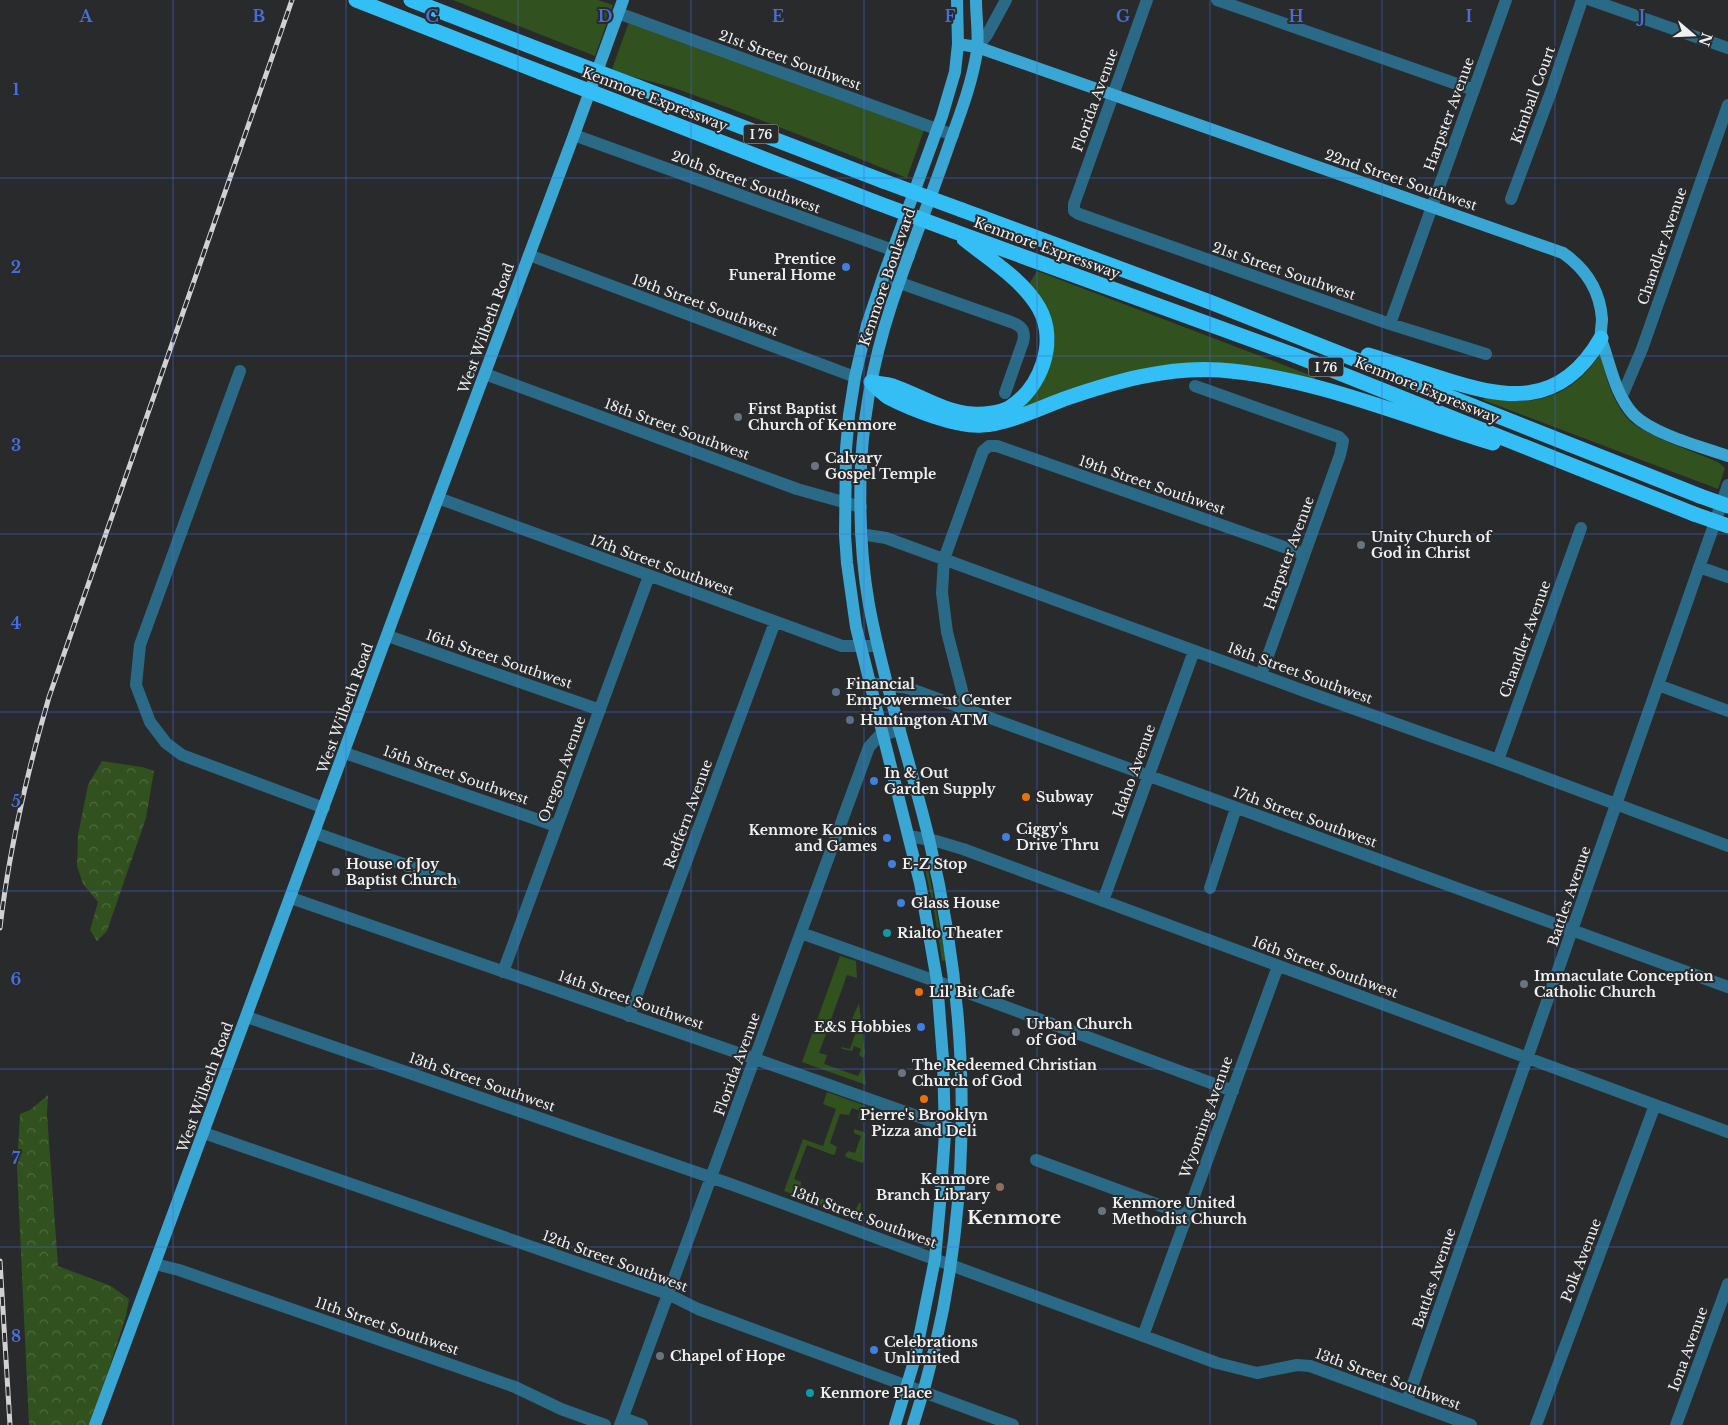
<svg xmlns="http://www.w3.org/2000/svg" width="1728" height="1425" font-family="'Libre Baskerville',serif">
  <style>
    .grass { fill: #31511e }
    .forest { fill: url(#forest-crowns) }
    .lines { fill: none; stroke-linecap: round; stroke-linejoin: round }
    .minor { stroke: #2b6a86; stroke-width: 12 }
    .major { stroke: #3aa6d4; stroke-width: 12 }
    .highway { stroke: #34bef6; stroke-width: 15 }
    .rail-casing { stroke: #d1d1d3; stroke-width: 5 }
    .rail { stroke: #292a2c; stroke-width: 3; stroke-dasharray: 9; stroke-linecap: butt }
    .highway-bridge { stroke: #34bef6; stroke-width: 15 }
    .grid { fill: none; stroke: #476edd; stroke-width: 1; stroke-opacity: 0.55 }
    .shop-dot { fill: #3f7fe0; stroke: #292a2c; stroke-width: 2 }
    .worship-dot { fill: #6b7280; stroke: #292a2c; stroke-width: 2 }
    .service-dot { fill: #5c6f8a; stroke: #292a2c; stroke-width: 2 }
    .food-dot { fill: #e8710a; stroke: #292a2c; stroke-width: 2 }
    .culture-dot { fill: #0f9aa8; stroke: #292a2c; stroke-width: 2 }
    .education-dot { fill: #8d6e63; stroke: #292a2c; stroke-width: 2 }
    .labels { text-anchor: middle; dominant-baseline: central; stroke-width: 4; stroke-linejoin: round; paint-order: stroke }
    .shield { fill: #292a2c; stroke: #b4b5b7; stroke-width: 1 }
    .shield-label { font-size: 12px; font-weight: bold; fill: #f0f0f2 }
    .street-label { font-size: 14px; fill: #f0f0f2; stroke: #292a2c }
    .poi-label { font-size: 14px; font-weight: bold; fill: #f0f0f2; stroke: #292a2c; text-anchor: start }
    .district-label { font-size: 19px; font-weight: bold; fill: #f0f0f2; stroke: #292a2c }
    .grid-label { font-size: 16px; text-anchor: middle; font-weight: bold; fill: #476edd; stroke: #292a2c; stroke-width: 4; stroke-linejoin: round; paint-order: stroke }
  </style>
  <defs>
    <pattern id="forest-crowns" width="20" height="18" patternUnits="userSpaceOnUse" patternTransform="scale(1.25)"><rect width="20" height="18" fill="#31511e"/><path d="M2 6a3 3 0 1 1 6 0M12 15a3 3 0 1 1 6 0" fill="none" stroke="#4f6a3f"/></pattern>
  </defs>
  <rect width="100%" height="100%" fill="#292a2c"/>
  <!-- grass -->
  <path class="grass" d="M453 0H598L613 5 595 56Z
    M629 22 924 130 907 178C832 147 757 118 680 90 658 82 633 79 612 69Z
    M1037 271 1315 377 1314 381 1214 363 1013 412 1049 367 1055 340 1049 311 1029 284Z
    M1600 354C1606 376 1611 399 1627 418 1640 434 1697 453 1718 462L1725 468 1718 489 1483 400 1487 396C1496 398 1507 401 1517 401 1554 402 1581 384 1600 354Z
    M926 859 946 960 942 961 934 910 923 860Z
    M840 956 856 961 857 978 847 975 819 1053 827 1055 824 1064 858 1076 862 1069H864L866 1085 802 1062Z
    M859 1003 865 1054 863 1058 859 1055 861 1049 854 1046 852 1051 842 1049 841 1047 850 1049 859 1023 852 1019Z
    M827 1092 866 1106V1119L864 1121 859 1120 858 1118 860 1111 852 1108 849 1115 840 1114 830 1143 837 1147 835 1154 833 1155 807 1145 794 1179 801 1182 800 1191 855 1211 859 1203H861L860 1219 784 1191 803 1139 823 1146 836 1109 823 1104Z
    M854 1129 864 1132 865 1134 864 1161 862 1163 846 1157 845 1155 848 1151 855 1153 861 1136 854 1133Z"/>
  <!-- forest -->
  <path class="forest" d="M102 761 142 767 154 771 146 818 107 931 97 941 90 930 98 902 83 884 77 866 78 835 88 785Z
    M48 1095 47 1114 58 1266 111 1286 129 1299 126 1316 91 1425H29L17 1168 20 1114 30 1110Z"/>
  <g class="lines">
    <!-- minor -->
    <path class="minor" d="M1147 0 1074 204V211L1079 214 1390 324 1486 354
      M1217 0 1474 90
      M1591 0 1728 48
      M618 13 953 135
      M977 47 987 35 1006 0
      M574 135 909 256
      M1511 199 1552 89 1582 0
      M529 255 855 377
      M883 277 1011 322C1021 326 1026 330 1023 342L1005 393
      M1390 324 1506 0
      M240 371 140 645 136 685 150 722 166 743 182 755 324 808
      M485 374 797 489 861 507
      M1195 386 1339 437 1343 441 1340 455 1261 675
      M1622 396 1642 349 1728 105
      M438 498 842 646H878
      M861 534 886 538 1307 692 1498 760 1728 846
      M1699 567 1728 577
      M388 636 600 710
      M870 683 908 688 1728 987
      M1658 685 1728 711
      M967 710 947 632 942 593 944 559 983 451 989 446H997L1304 554
      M345 753 556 826
      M1498 760 1581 528
      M315 833 454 882
      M909 836 936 841 963 849 1728 1132
      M1210 888 1236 808
      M291 898C514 976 739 1052 962 1132
      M1103 901 1194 651
      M801 933 955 988 1233 1091
      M503 972 649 576
      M629 1016 775 622
      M247 1017 733 1185 1217 1363 1257 1373 1297 1365 1310 1366 1471 1425
      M204 1133 668 1294 698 1309 1013 1425
      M1036 1160 1186 1215
      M155 1264 179 1270 515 1387 561 1409 605 1425
      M1143 1336 1278 966
      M1407 1401 1728 485
      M623 1418 642 1425
      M620 1425 869 747 878 737 900 729
      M1536 1425 1655 1105
      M1676 1425 1728 1284"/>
    <!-- major -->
    <path class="major" d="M958 44 977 47 1563 253C1586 269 1600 290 1602 319 1602 325 1600 332 1601 338 1601 339 1603 345 1603 345 1611 368 1616 396 1634 415 1653 434 1702 447 1728 456
      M95 1425 401 597 574 135 623 0
      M895 1425 915 1358 935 1259 940 1204 945 1134 943 1059 937 981 920 883 856 627 847 563 845 535 846 449 849 415 855 377 867 325 883 277 942 116 955 72 958 44 957 0
      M913 1425C975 1236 975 1032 929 839 910 761 884 684 869 605 861 559 859 512 861 466 864 402 878 340 900 280 916 234 934 189 950 142 961 112 972 83 977 51 979 34 976 17 976 0"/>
    <!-- highway -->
    <path class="highway" d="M356 0 540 72
      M411 0 548 53
      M638 87 883 181
      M633 108 875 202
      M962 210 1210 302 1700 496
      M953 231 1294 355 1694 514
      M1368 355C1391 362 1414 370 1437 377 1504 399 1560 410 1601 338
      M871 382C876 387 882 393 888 397 911 409 957 427 982 425 1007 424 1040 408 1064 399 1113 382 1168 366 1220 370 1314 377 1403 416 1493 443
      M871 382C878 384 886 384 893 386 919 395 944 412 972 414 983 415 1000 413 1009 408 1041 388 1058 342 1039 308 1022 279 990 260 964 239"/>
    <!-- rail casing -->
    <g class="rail-casing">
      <path id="rail" d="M0 928C9 849 27 773 49 697L292 0
        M0 1261 10 1425"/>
    </g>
    <!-- rail -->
    <use href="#rail" class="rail"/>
    <!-- highway-bridge -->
    <path class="highway-bridge" d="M548 53 638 87
      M540 72 633 108
      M883 181 962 210
      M875 202 953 231
      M1700 496 1728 506
      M1694 514 1728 526"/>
  </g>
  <!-- grid -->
  <path class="grid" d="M173 0V1425M346 0V1425M518 0V1425M691 0V1425M864 0V1425M1037 0V1425M1210 0V1425M1382 0V1425M1555 0V1425M0 178H1728M0 356H1728M0 534H1728M0 712H1728M0 891H1728M0 1069H1728M0 1247H1728"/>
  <!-- markers -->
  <g class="shop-dot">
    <circle cx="846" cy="267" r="5"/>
    <circle cx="874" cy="781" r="5"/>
    <circle cx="1006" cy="837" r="5"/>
    <circle cx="887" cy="838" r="5"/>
    <circle cx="892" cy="864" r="5"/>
    <circle cx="901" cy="903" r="5"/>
    <circle cx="921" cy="1027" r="5"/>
    <circle cx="874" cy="1350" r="5"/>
  </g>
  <g class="worship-dot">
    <circle cx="738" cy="417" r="5"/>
    <circle cx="815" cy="466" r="5"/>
    <circle cx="1361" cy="545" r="5"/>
    <circle cx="336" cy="872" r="5"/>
    <circle cx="1524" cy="984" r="5"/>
    <circle cx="1016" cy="1032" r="5"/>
    <circle cx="902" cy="1073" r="5"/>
    <circle cx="1102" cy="1211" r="5"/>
    <circle cx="660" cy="1356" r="5"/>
  </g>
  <g class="service-dot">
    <circle cx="836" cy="692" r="5"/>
    <circle cx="850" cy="720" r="5"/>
  </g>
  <g class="food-dot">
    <circle cx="1026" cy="797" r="5"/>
    <circle cx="919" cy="992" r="5"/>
    <circle cx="924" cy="1099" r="5"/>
  </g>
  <g class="culture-dot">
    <circle cx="887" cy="933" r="5"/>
    <circle cx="810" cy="1393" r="5"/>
  </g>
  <circle class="education-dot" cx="1000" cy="1187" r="5"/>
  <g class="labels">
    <!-- shield labels -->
    <g class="shield">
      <rect x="743.5" y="124.5" width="35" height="19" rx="4"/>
      <rect x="1308.5" y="357.5" width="35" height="19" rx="4"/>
    </g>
    <g class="shield-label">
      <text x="761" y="134">I 76</text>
      <text x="1326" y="367">I 76</text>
    </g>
    <!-- street labels -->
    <g class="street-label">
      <text transform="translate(790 60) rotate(20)">21st Street Southwest</text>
      <text transform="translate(1533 95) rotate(-70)">Kimball Court</text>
      <text transform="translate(655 99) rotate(21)">Kenmore Expressway</text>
      <text transform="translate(1095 100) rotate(-70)">Florida Avenue</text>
      <text transform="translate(1449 114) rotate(-70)">Harpster Avenue</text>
      <text transform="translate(1401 180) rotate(19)">22nd Street Southwest</text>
      <text transform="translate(746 182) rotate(20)">20th Street Southwest</text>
      <text transform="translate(1662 246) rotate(-71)">Chandler Avenue</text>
      <text transform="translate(1047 248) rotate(20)">Kenmore Expressway</text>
      <text transform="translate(1284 271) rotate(19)">21st Street Southwest</text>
      <text transform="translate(887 277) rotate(-71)">Kenmore Boulevard</text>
      <text transform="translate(705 305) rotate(20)">19th Street Southwest</text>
      <text transform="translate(486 328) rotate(-70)">West Wilbeth Road</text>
      <text transform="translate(1427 390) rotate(22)">Kenmore Expressway</text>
      <text transform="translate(677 429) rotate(20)">18th Street Southwest</text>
      <text transform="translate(1152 485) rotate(19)">19th Street Southwest</text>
      <text transform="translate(1289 553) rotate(-70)">Harpster Avenue</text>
      <text transform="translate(662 565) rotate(20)">17th Street Southwest</text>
      <text transform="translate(1525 639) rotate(-70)">Chandler Avenue</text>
      <text transform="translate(499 659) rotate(19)">16th Street Southwest</text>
      <text transform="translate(1300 673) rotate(20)">18th Street Southwest</text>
      <text transform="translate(345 708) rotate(-70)">West Wilbeth Road</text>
      <text transform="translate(562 769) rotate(-70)">Oregon Avenue</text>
      <text transform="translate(1134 771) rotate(-70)">Idaho Avenue</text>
      <text transform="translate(456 775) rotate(19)">15th Street Southwest</text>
      <text transform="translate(688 814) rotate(-70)">Redfern Avenue</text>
      <text transform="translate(1305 817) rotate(20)">17th Street Southwest</text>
      <text transform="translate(1569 896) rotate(-71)">Battles Avenue</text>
      <text transform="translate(1325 967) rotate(20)">16th Street Southwest</text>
      <text transform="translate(631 1000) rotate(19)">14th Street Southwest</text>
      <text transform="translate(737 1064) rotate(-70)">Florida Avenue</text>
      <text transform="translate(482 1082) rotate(19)">13th Street Southwest</text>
      <text transform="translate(205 1087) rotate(-70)">West Wilbeth Road</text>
      <text transform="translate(1206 1117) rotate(-70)">Wyoming Avenue</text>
      <text transform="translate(864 1217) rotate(20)">13th Street Southwest</text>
      <text transform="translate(1581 1260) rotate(-69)">Polk Avenue</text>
      <text transform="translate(615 1261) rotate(20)">12th Street Southwest</text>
      <text transform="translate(1434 1278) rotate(-71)">Battles Avenue</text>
      <text transform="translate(387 1326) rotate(19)">11th Street Southwest</text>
      <text transform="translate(1688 1349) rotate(-70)">Iona Avenue</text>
      <text transform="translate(1388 1379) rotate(20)">13th Street Southwest</text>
    </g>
    <!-- poi labels -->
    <g class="poi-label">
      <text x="836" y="259" text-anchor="end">Prentice<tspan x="836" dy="16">Funeral Home</tspan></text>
      <text x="748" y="409">First Baptist<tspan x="748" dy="16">Church of Kenmore</tspan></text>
      <text x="825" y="458">Calvary<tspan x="825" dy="16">Gospel Temple</tspan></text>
      <text x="1371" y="537">Unity Church of<tspan x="1371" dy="16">God in Christ</tspan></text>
      <text x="846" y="684">Financial<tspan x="846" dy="16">Empowerment Center</tspan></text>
      <text x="860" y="720">Huntington ATM</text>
      <text x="884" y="773">In &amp; Out<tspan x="884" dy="16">Garden Supply</tspan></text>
      <text x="1036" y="797">Subway</text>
      <text x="1016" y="829">Ciggy's<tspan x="1016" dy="16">Drive Thru</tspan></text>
      <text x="877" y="830" text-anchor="end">Kenmore Komics<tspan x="877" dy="16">and Games</tspan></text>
      <text x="346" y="864">House of Joy<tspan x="346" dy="16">Baptist Church</tspan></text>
      <text x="902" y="864">E-Z Stop</text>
      <text x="911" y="903">Glass House</text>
      <text x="897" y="933">Rialto Theater</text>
      <text x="1534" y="976">Immaculate Conception<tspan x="1534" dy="16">Catholic Church</tspan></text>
      <text x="929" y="992">Lil' Bit Cafe</text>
      <text x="1026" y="1024">Urban Church<tspan x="1026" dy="16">of God</tspan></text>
      <text x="911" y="1027" text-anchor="end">E&amp;S Hobbies</text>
      <text x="912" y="1065">The Redeemed Christian<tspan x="912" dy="16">Church of God</tspan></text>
      <text x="924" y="1115" text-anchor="middle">Pierre's Brooklyn<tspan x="924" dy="16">Pizza and Deli</tspan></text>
      <text x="990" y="1179" text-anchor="end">Kenmore<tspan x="990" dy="16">Branch Library</tspan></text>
      <text x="1112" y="1203">Kenmore United<tspan x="1112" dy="16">Methodist Church</tspan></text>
      <text x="884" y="1342">Celebrations<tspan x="884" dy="16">Unlimited</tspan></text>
      <text x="670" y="1356">Chapel of Hope</text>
      <text x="820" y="1393">Kenmore Place</text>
    </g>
    <!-- district labels -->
    <g class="district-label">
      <text x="1014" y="1217">Kenmore</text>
    </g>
  </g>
  <g class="grid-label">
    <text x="86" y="22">A</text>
    <text x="259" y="22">B</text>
    <text x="432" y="22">C</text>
    <text x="605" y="22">D</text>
    <text x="778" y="22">E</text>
    <text x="950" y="22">F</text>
    <text x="1123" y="22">G</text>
    <text x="1296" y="22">H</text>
    <text x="1469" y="22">I</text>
    <text x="1642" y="22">J</text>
    <text x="16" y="95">1</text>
    <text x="16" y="273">2</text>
    <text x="16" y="451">3</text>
    <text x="16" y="629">4</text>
    <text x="16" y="807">5</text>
    <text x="16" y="985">6</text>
    <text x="16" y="1164">7</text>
    <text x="16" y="1342">8</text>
  </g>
  <!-- north arrow -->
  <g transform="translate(1693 35) rotate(109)" stroke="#292a2c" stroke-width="4" paint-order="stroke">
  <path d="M0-4L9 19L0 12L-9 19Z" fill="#f0f0f2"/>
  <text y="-8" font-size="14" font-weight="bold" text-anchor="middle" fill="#f0f0f2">N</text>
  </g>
</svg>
